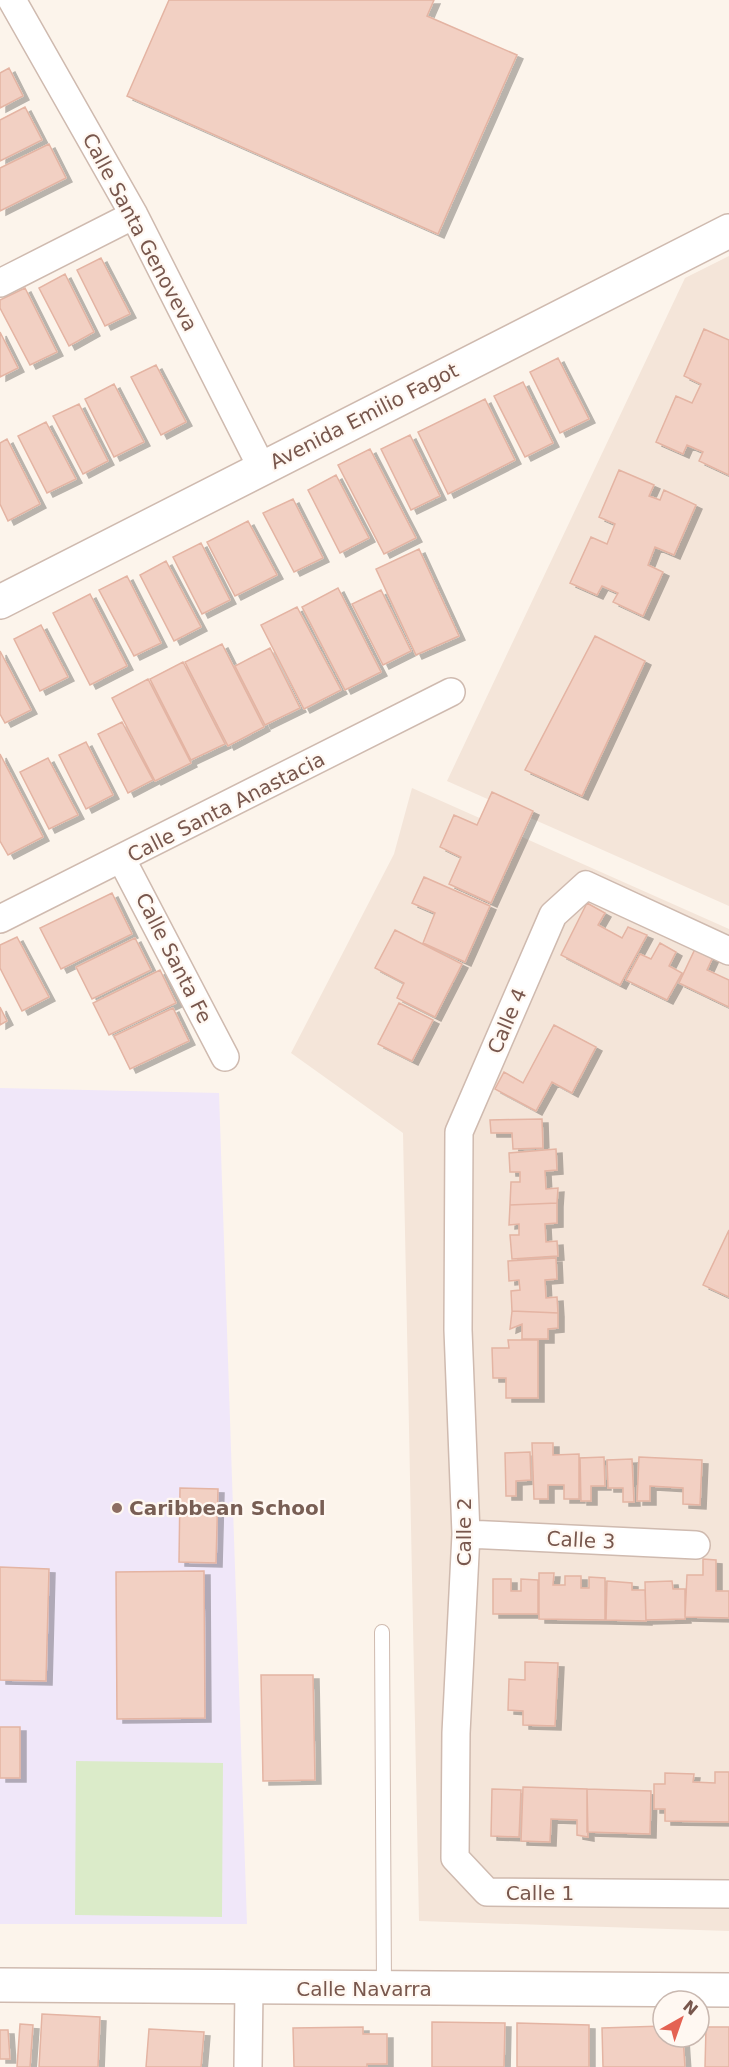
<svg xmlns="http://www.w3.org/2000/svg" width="729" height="2067" font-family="'DejaVu Sans',sans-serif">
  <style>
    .residential { fill: #f4e5d9 }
    .education { fill: #f0e7f9 }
    .green { fill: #dbebc9 }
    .building { fill: #f2d0c3; stroke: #e4b4a3; stroke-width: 1.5; filter: url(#shadow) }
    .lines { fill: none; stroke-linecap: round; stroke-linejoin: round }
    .service-casing { stroke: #cfbaaf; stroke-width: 16 }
    .minor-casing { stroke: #cfbaaf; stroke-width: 30 }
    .tertiary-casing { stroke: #cfbaaf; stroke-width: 36 }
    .service { stroke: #fff; stroke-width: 14 }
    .minor { stroke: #fff; stroke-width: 27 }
    .tertiary { stroke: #fff; stroke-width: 33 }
    .education-dot { fill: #8d6e63; stroke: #fff8f2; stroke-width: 2 }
    .labels { text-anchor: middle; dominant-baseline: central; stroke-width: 4.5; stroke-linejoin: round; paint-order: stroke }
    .street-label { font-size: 20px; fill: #78574d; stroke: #fff8f2 }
    .education-label { font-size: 20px; font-weight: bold; fill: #785e54; stroke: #fff8f2; text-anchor: start }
  </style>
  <defs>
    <filter id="shadow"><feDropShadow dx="6" dy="4" stdDeviation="0" flood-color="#0004"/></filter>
  </defs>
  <rect width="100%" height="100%" fill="#fcf4eb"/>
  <!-- residential -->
  <path class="residential" d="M729 256V906L447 781 685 278Z
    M412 788 729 929V1931L419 1921 403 1133 291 1053 394 854Z"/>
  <!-- education -->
  <path class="education" d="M0 1088 219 1093 247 1924H0Z"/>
  <!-- green -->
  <path class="green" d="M76 1761 223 1763 222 1917 75 1915Z"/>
  <!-- building -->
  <path class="building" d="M169 0H434L427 16 517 55 438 234 127 96Z
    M9 68 23 96 0 108V73Z
    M25 107 42 140 0 161V120Z
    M49 144 66 178 0 211V168Z
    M101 258 130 314 105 326 77 270Z
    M65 274 94 332 69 346 39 288Z
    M25 288 57 352 30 365 0 308V300Z
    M704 329 729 340V475L699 461 703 452 687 445 683 454 656 442 676 396 692 403 701 384 684 376Z
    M0 332 18 368 0 377Z
    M558 358 589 419 560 433 530 372Z
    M156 365 186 422 161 435 131 377Z
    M523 382 553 443 525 457 494 396Z
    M114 384 144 442 114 457 85 399Z
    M485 399 515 460 448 494 418 432Z
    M79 404 108 461 83 474 53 416Z
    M46 422 76 479 47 493 18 436Z
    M410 435 440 496 411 510 381 449Z
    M7 439 40 504 8 521 0 504V443Z
    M370 449 416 538 384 554 338 465Z
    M619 470 654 485 649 496 660 500 664 490 696 505 674 555 655 547 648 565 663 572 643 616 613 602 618 593 602 586 597 595 570 583 591 537 607 544 615 524 599 517Z
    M336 475 369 538 340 553 308 490Z
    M293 499 323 558 294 572 263 513Z
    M248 521 277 575 235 596 207 542Z
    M201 543 230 600 202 614 173 557Z
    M419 549 459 636 416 655 376 569Z
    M166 561 201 627 174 641 140 575Z
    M127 576 161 643 134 656 99 590Z
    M338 588 381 672 345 690 302 607Z
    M381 590 411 651 383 665 352 604Z
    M90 594 127 666 90 685 53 613Z
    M297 607 341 690 304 709 261 625Z
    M41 625 68 677 40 691 14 639Z
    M595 636 645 661 582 796 525 770Z
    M222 644 264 727 228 746 185 662Z
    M270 648 300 708 265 725 235 666Z
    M0 651 31 710 5 723 0 714Z
    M183 662 225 744 191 760 150 679Z
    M148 679 191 763 155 781 112 698Z
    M122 722 153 780 128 793 98 734Z
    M86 742 113 795 86 809 59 755Z
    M0 754 43 837 8 855 0 841Z
    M48 758 78 815 49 829 20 772Z
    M492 792 533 811 491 903 449 884 461 857 440 847 454 815 477 825Z
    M424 877 490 906 465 962 423 943 435 913 412 903Z
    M112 893 132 934 61 969 40 928Z
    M587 903 605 913 598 925 622 938 628 927 647 935 620 985 561 955Z
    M395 930 462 964 435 1017 397 998 404 983 375 968Z
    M17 937 49 997 22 1011 0 968V945Z
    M135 938 151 970 92 999 76 967Z
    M660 943 676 952 669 966 682 973 667 1000 626 980 640 954 651 959Z
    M695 949 713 957 707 970 729 980V1007L679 983Z
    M160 970 176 1003 109 1035 93 1003Z
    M399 1003 433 1020 412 1061 378 1044Z
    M0 1007 7 1021 0 1025Z
    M173 1008 189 1041 130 1069 114 1036Z
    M554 1025 596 1047 572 1093 552 1082 536 1111 495 1089 504 1072 523 1083Z
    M542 1119 543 1148 513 1149 512 1133H491L490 1120Z
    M556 1149 557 1170 545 1171 546 1189 558 1188 557 1203 510 1205 511 1182H520V1172H510L509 1153Z
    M557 1203V1223L545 1224 546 1242 557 1241 558 1256 512 1259 510 1235H519V1224L509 1225 510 1205Z
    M729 1230V1297L703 1285Z
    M556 1258 557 1279 545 1280 546 1298 557 1297 558 1313 512 1311 511 1291 520 1290 519 1280 509 1281 508 1261Z
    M512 1311 558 1313V1328L548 1329V1339H522V1324L510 1329Z
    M508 1340H538V1398H506V1378H493L492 1348H509Z
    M532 1443H553V1455L579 1454V1499H564V1485H548V1499H534Z
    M530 1452 531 1480 516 1481V1496H506L505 1453Z
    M604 1457 605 1486H591V1501H581L580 1458Z
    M639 1457 702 1460 700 1505 683 1504V1488L650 1486V1501H637Z
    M632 1459 634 1502H623V1488H608L607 1460Z
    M180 1488 218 1489 216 1563 179 1562Z
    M703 1559 716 1560V1591H729V1618L685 1617 687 1575H703Z
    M0 1567 49 1569 46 1681 0 1680Z
    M204 1571 205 1718 117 1719 116 1572Z
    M539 1573H554L553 1585H565V1576H581V1588H589V1577L605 1578V1620L539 1619Z
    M493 1579H511V1591H521V1579L538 1580V1614H493Z
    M607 1581 632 1583V1590H645L646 1621 606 1620Z
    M672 1581 673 1589H685V1619L646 1620 645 1582Z
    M525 1662 558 1663 555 1726 523 1725V1711L508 1710 509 1679 525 1680Z
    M261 1675H313L315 1780 263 1781Z
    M0 1727H20V1778H0Z
    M715 1772H729V1822L665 1821V1809H654V1784H665V1773L694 1774 693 1782 715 1783Z
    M523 1787 587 1789 588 1837 577 1835V1820L551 1819 550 1842 521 1841Z
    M492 1789 521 1790 519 1837 491 1836Z
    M587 1789 651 1791 650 1834 587 1832Z
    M42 2014 100 2017 98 2067H39Z
    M432 2022 505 2023 504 2067H432Z
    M517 2023 589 2025V2067H517Z
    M20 2024 33 2025 30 2067H17Z
    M663 2026V2037H683L685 2067H603L602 2028Z
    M363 2027V2034H387V2064H367V2067H294L293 2028Z
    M706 2027H729V2067H705Z
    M149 2029 204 2032 201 2067H146Z
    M0 2030H8L10 2059H0Z"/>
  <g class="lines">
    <!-- service casing -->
    <g class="service-casing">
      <path id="service" d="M382 1632 384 1987"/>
    </g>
    <!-- minor casing -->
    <g class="minor-casing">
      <path id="minor" d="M12 0 134 215 262 468
        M0 283 134 215
        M122 860 225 1057
        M0 919 451 692
        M729 951 586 885 553 915 459 1132 458 1330 466 1534 456 1733 455 1858 487 1892 729 1894
        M466 1534 696 1545
        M248 2067 249 1988"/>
    </g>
    <!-- tertiary casing -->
    <g class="tertiary-casing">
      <path id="tertiary" d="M0 602 729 231
        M0 1985 729 1990"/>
    </g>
    <!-- service -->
    <use href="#service" class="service"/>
    <!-- minor -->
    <use href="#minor" class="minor"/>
    <!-- tertiary -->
    <use href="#tertiary" class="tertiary"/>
  </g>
  <!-- markers -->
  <circle class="education-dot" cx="117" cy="1508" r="6"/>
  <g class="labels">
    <!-- street labels -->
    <g class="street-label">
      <text transform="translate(140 232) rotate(62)">Calle Santa Genoveva</text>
      <text transform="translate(364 416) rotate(-27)">Avenida Emilio Fagot</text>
      <text transform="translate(226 807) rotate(-27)">Calle Santa Anastacia</text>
      <text transform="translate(174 958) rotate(63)">Calle Santa Fe</text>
      <text transform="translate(507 1021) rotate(-67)">Calle 4</text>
      <text transform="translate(464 1532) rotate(-90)">Calle 2</text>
      <text transform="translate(581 1540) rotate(3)">Calle 3</text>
      <text x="540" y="1893">Calle 1</text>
      <text x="364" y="1989">Calle Navarra</text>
    </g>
    <!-- education labels -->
    <g class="education-label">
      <text x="129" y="1508">Caribbean School</text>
    </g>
  </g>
  <!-- north arrow -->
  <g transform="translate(681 2019) rotate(40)"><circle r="28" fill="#fff8f2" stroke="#c9b8b0" stroke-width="1.5"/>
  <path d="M0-4.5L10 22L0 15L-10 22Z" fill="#e46253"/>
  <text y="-9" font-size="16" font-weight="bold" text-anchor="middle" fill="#78574d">N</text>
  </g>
</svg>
